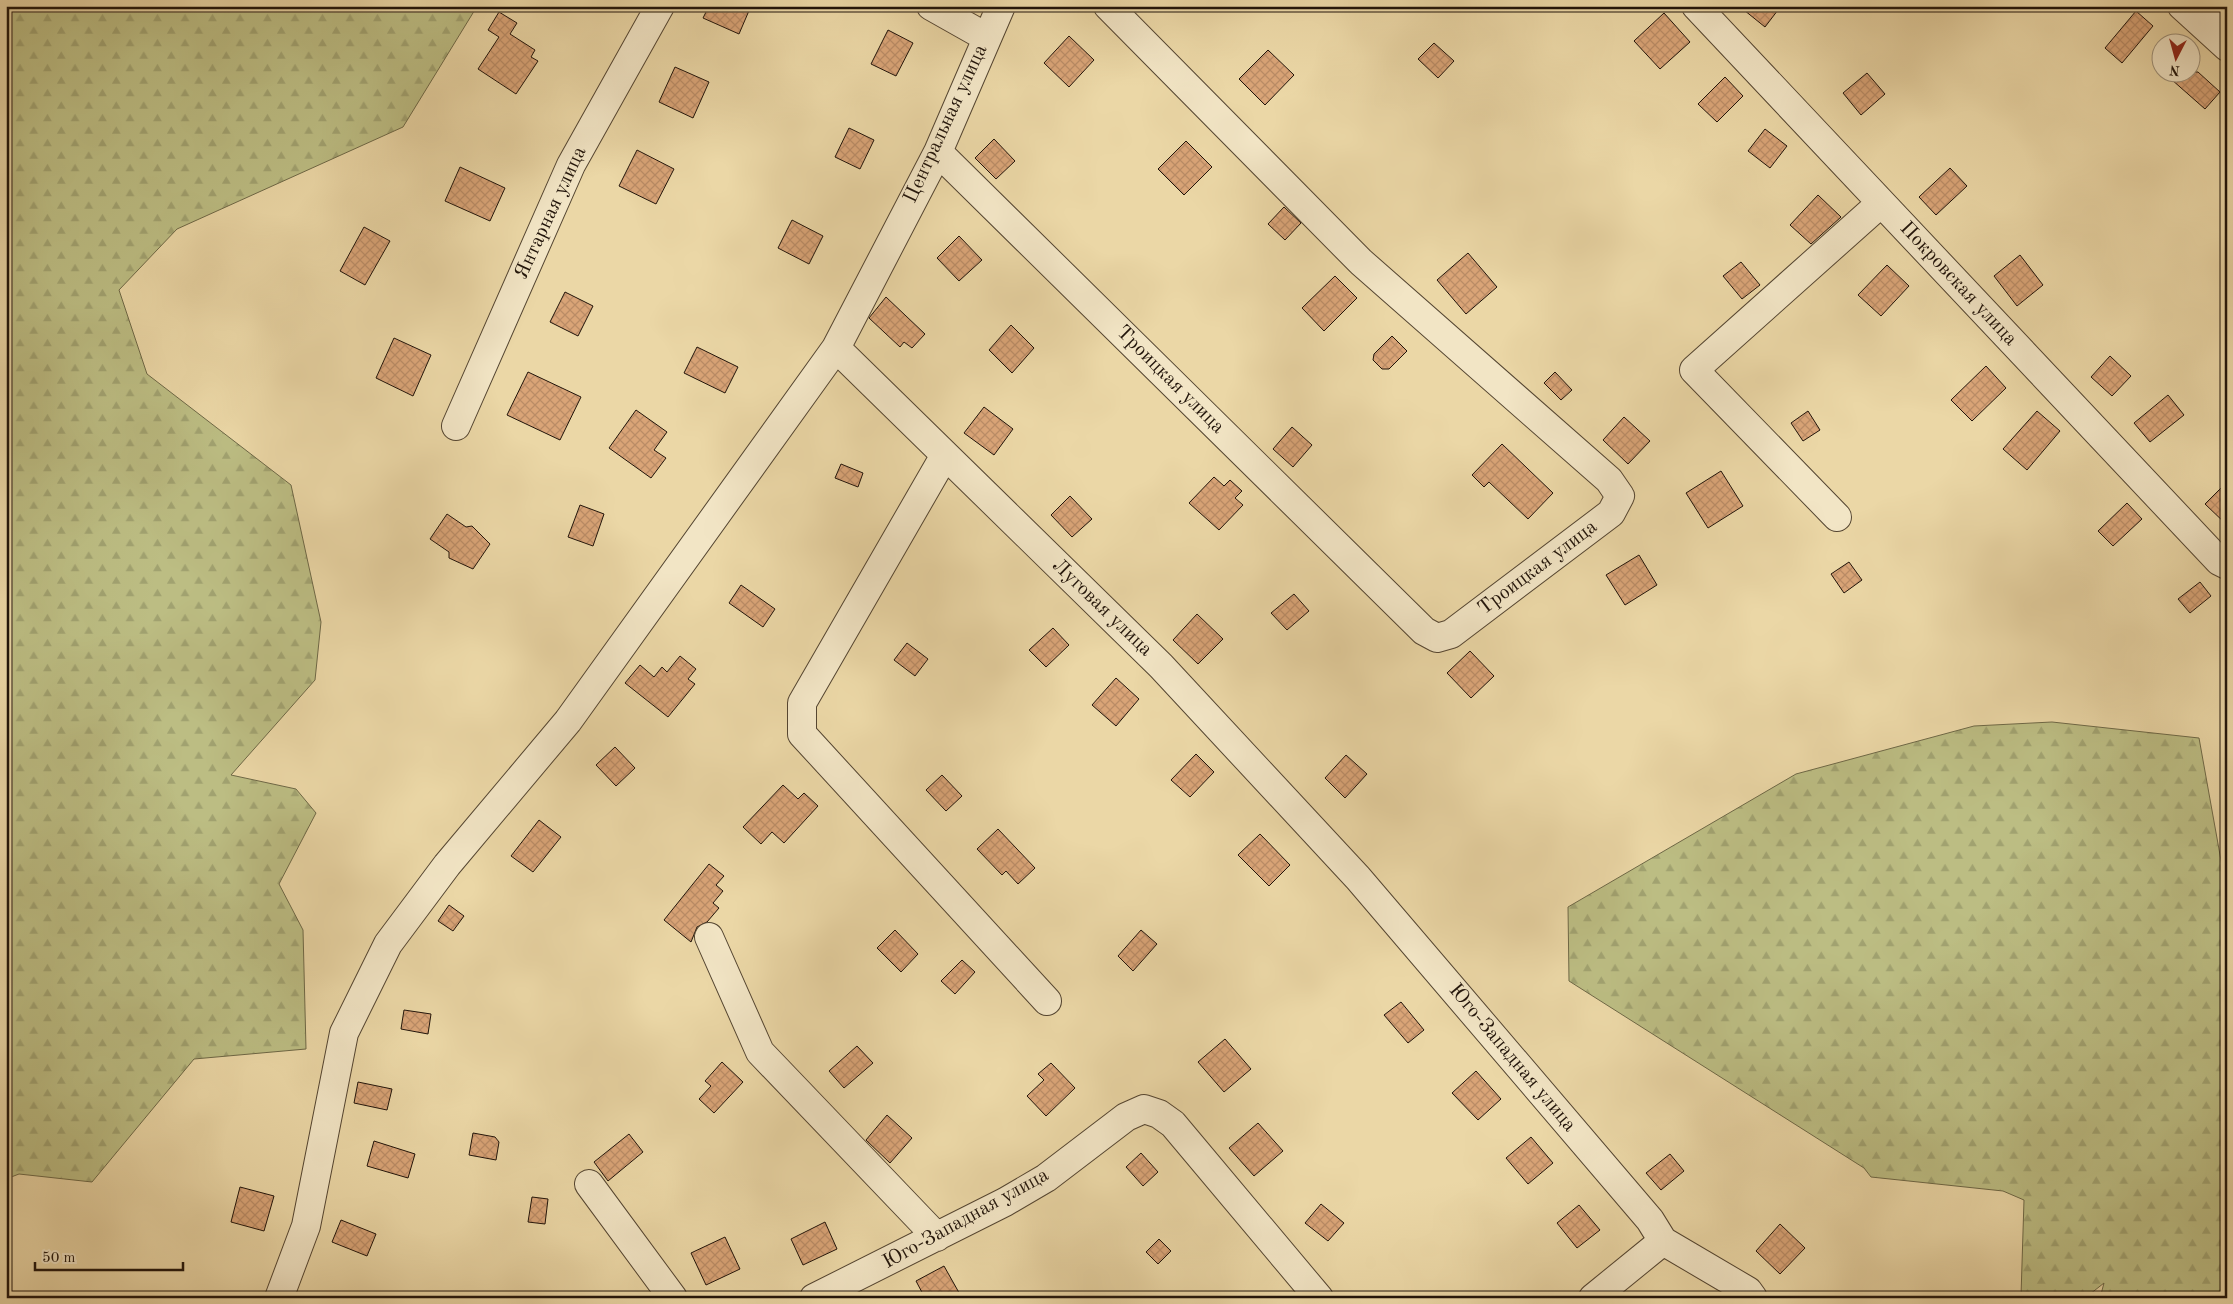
<svg xmlns="http://www.w3.org/2000/svg" width="2233" height="1304" font-family="'Old Standard TT',serif">
  <style>
    .forest { fill: url(#forest-firs); stroke: #6e6846 }
    .building { fill: url(#building-cross-hatch); stroke: #21140a }
    .lines { fill: none; stroke-linecap: round; stroke-linejoin: round }
    .minor-casing { stroke: #544531; stroke-width: 30 }
    .minor { stroke: #f2e5c5; stroke-width: 28 }
    .labels { text-anchor: middle; dominant-baseline: central; stroke-width: 4; stroke-linejoin: round; paint-order: stroke }
    .street-label { font-size: 20px; fill: #21140a; stroke: #f2e5c5 }
  </style>
  <defs>
    <pattern id="forest-firs" width="22" height="20" patternUnits="userSpaceOnUse" patternTransform="scale(1.25)"><rect width="22" height="20" fill="#bcbd83"/><path d="M5 1l3.5 6h-7zM16 11l3.5 6h-7z" fill="#a1a270"/></pattern>
    <pattern id="building-cross-hatch" width="8" height="8" patternUnits="userSpaceOnUse" patternTransform="scale(1.25)"><rect width="8" height="8" fill="#d9a477"/><path d="M0 0l8 8M0 8l8-8" fill="none" stroke="#ba8c66"/></pattern>
  </defs>
  <rect width="100%" height="100%" fill="#ebd7a6"/>
  <filter id="stains"><feTurbulence type="fractalNoise" baseFrequency=".004" numOctaves="4"/><feColorMatrix values="0 0 0 0 .2 0 0 0 0 .09 0 0 0 0 .02 0 0 0 .5 -.17"/></filter>
  <radialGradient id="worn" r=".72"><stop offset=".6" stop-color="#630" stop-opacity="0"/><stop offset="1" stop-color="#630" stop-opacity=".3"/></radialGradient>
  <!-- forest -->
  <path class="forest" d="M6 6H474L476 8 403 127 177 229 119 290 147 374 291 485 321 622 315 680 231 775 296 789 316 813 279 884 303 930 306 1049 194 1059 92 1182 19 1174 6 1179Z
    M2052 722 2199 738 2222 866 2227 870V1298H2100L2104 1283 2085 1298H2026L2021 1296 2024 1200 2003 1191 1871 1177 1864 1168 1569 981 1568 907 1796 774 1974 726Z"/>
  <!-- building -->
  <path class="building" d="M709 6H751L739 34 703 18Z
    M1739 6H1781L1765 27Z
    M2136 11 2153 26 2122 63 2105 48Z
    M499 12 517 23 510 34 535 50 531 57 538 61 516 94 478 69 499 37 488 30Z
    M1664 13 1690 42 1660 69 1634 41Z
    M888 30 913 43 896 76 871 64Z
    M1069 36 1094 60 1069 87 1044 63Z
    M1434 43 1454 61 1438 78 1418 59Z
    M1268 50 1294 75 1265 105 1239 79Z
    M675 67 709 82 693 118 659 102Z
    M2163 72H2198L2220 92 2205 109Z
    M1867 73 1885 94 1861 115 1843 93Z
    M1725 77 1743 96 1717 122 1698 104Z
    M849 128 874 140 860 169 835 157Z
    M1765 129 1787 146 1770 168 1748 151Z
    M994 139 1015 161 996 179 975 158Z
    M1186 141 1212 167 1184 195 1158 169Z
    M637 150 674 169 656 204 619 186Z
    M460 167 505 188 490 221 445 201Z
    M1950 168 1967 186 1936 215 1919 197Z
    M1818 195 1841 217 1811 244 1790 225Z
    M1284 207 1301 223 1285 240 1268 224Z
    M792 220 823 236 809 264 778 248Z
    M364 227 390 241 365 285 340 271Z
    M959 236 982 260 959 281 937 258Z
    M1468 253 1497 287 1466 314 1437 280Z
    M2020 255 2043 285 2017 306 1994 276Z
    M1741 262 1760 285 1742 299 1723 276Z
    M1887 265 1909 286 1881 316 1858 295Z
    M1335 276 1357 298 1324 331 1302 308Z
    M565 292 593 306 578 336 550 322Z
    M886 297 925 334 912 348 904 342 900 347 869 318Z
    M1011 325 1034 348 1012 373 989 350Z
    M1392 336 1407 351 1389 369H1382L1373 360 1374 354Z
    M394 338 431 355 413 396 376 378Z
    M697 347 738 367 725 393 684 373Z
    M2110 356 2131 376 2112 396 2091 377Z
    M1986 366 2006 388 1972 421 1951 400Z
    M528 372 581 397 560 440 507 415Z
    M1555 372 1572 390 1561 400 1544 383Z
    M2168 395 2184 415 2150 442 2134 423Z
    M984 407 1013 429 994 455 964 433Z
    M636 410 667 432 654 450 666 458 651 478 609 448Z
    M1808 411 1820 430 1803 441 1791 423Z
    M2037 411 2060 431 2027 470 2003 449Z
    M1624 417 1650 441 1628 464 1603 440Z
    M1292 427 1312 445 1293 467 1273 449Z
    M1502 444 1553 493 1528 519 1489 482 1484 487 1472 475Z
    M841 464 863 473 858 487 835 478Z
    M1721 471 1743 506 1708 528 1686 493Z
    M1214 477 1224 486 1230 480 1242 491 1235 498 1243 505 1219 530 1189 503Z
    M2227 482V525L2205 504Z
    M1070 496 1092 519 1072 537 1051 515Z
    M2127 503 2142 519 2113 546 2098 531Z
    M580 505 604 514 593 546 568 537Z
    M447 514 466 527 472 526 490 544 473 569 449 558V552L430 539Z
    M1639 555 1657 585 1625 605 1606 575Z
    M1849 562 1862 580 1844 593 1831 574Z
    M2200 582 2211 596 2190 613 2178 599Z
    M741 585 775 609 763 627 729 603Z
    M1294 594 1309 611 1287 630 1271 613Z
    M1197 614 1223 639 1198 664 1173 640Z
    M1053 628 1069 645 1046 667 1029 650Z
    M907 643 928 659 915 676 894 660Z
    M1470 651 1494 676 1471 698 1447 673Z
    M680 656 696 669 688 679 695 684 668 717 625 683 640 665 654 677 662 667 667 672Z
    M1116 678 1139 699 1116 726 1092 705Z
    M615 747 635 768 616 786 596 765Z
    M1196 754 1214 772 1190 797 1171 780Z
    M1346 755 1367 774 1345 798 1325 778Z
    M942 775 962 796 946 811 926 790Z
    M783 785 798 799 804 793 818 806 784 843 772 832 761 844 743 827Z
    M539 820 561 837 533 872 511 856Z
    M998 829 1035 868 1018 884 1006 871 1002 875 977 849Z
    M1260 834 1290 865 1269 886 1238 855Z
    M709 864 724 876 716 885 723 891 713 903 719 908 707 922 697 927 691 942 664 920Z
    M449 905 464 916 453 931 438 921Z
    M895 930 918 954 901 972 877 948Z
    M1141 930 1157 944 1133 971 1118 956Z
    M962 960 975 972 955 994 941 981Z
    M1401 1002 1424 1030 1408 1043 1384 1015Z
    M404 1010 431 1014 428 1034 401 1029Z
    M1225 1039 1251 1069 1224 1092 1198 1062Z
    M857 1046 873 1063 844 1088 829 1071Z
    M722 1062 743 1082 714 1113 699 1099 711 1086 705 1081Z
    M1051 1063 1075 1088 1046 1116 1027 1096 1044 1080 1038 1074Z
    M1476 1071 1501 1099 1478 1120 1452 1093Z
    M358 1082 392 1089 387 1110 354 1103Z
    M887 1115 912 1138 890 1163 866 1140Z
    M1258 1123 1283 1151 1254 1176 1229 1148Z
    M473 1133 495 1137 499 1142 496 1160 469 1155Z
    M629 1134 643 1152 608 1181 594 1162Z
    M1531 1137 1553 1163 1528 1184 1506 1158Z
    M374 1141 415 1154 408 1178 367 1166Z
    M1141 1153 1158 1172 1143 1186 1126 1167Z
    M1670 1154 1684 1171 1661 1190 1646 1173Z
    M240 1187 274 1196 264 1231 231 1222Z
    M532 1197 548 1199 545 1224 528 1222Z
    M1321 1204 1344 1223 1328 1241 1305 1223Z
    M1579 1205 1600 1230 1577 1248 1557 1223Z
    M341 1220 376 1234 367 1256 332 1242Z
    M825 1222 837 1249 803 1265 791 1239Z
    M1780 1224 1805 1248 1780 1274 1756 1251Z
    M725 1237 740 1269 706 1285 691 1253Z
    M1159 1239 1171 1251 1158 1264 1146 1252Z
    M944 1266 962 1298H925L916 1281Z"/>
  <g class="lines">
    <!-- minor casing -->
    <g class="minor-casing">
      <path id="minor" d="M931 6 986 37
        M1696 6 2219 561 2227 565
        M2182 6 2227 47
        M2220 6 2227 19
        M938 152 1424 631 1437 638 1451 634 1611 513 1620 496 1609 480 1361 262 1108 6
        M836 348 1161 666 1358 878 1650 1220 1663 1241 1593 1298
        M456 426 571 165 660 6
        M945 455 802 703V734L1047 1001
        M1837 517 1694 370 1881 203
        M709 937 760 1052 937 1237
        M589 1184 673 1298
        M1663 1241 1748 1291 1753 1298
        M279 1298 306 1226 344 1033 388 944 447 865 568 721 836 348 938 152 1001 6
        M814 1298 1005 1202 1046 1178 1126 1117 1144 1109 1159 1114 1173 1124 1319 1298"/>
    </g>
    <!-- minor -->
    <use href="#minor" class="minor"/>
  </g>
  <g class="labels">
    <!-- street labels -->
    <g class="street-label">
      <text transform="translate(946 124) rotate(-65)">Центральная улица</text>
      <text transform="translate(551 213) rotate(-65)">Янтарная улица</text>
      <text transform="translate(1958 284) rotate(47)">Покровская улица</text>
      <text transform="translate(1170 380) rotate(45)">Троицкая улица</text>
      <text transform="translate(1538 568) rotate(-37)">Троицкая улица</text>
      <text transform="translate(1102 608) rotate(44)">Луговая улица</text>
      <text transform="translate(1512 1058) rotate(50)">Юго-Западная улица</text>
      <text transform="translate(966 1219) rotate(-29)">Юго-Западная улица</text>
    </g>
  </g>
  <!-- margin -->
  <rect width="2233" height="1304" fill="none" stroke="#ebd7a6" stroke-width="25"/>
  <rect x="8" y="8" width="2218" height="1289" fill="none" stroke="#21140a" stroke-width="2.5"/>
  <rect x="12" y="12" width="2208" height="1279" fill="none" stroke="#21140a"/>
  <!-- north arrow -->
  <g transform="translate(2176 58) rotate(186)"><circle r="24" fill="#f2e5c5" stroke="#9e917a"/>
  <path d="M0-4L9 19L0 12L-9 19Z" fill="#8f2418"/>
  <text y="-8" font-size="14" font-weight="bold" text-anchor="middle" fill="#21140a">N</text>
  </g>
  <!-- scale -->
  <path d="M35 1262v8h148v-8" fill="none" stroke="#21140a" stroke-width="2.5"/>
  <text x="42" y="1262" font-size="15" fill="#21140a" stroke="#f2e5c5" stroke-width="4" paint-order="stroke">50 m</text>
  <rect width="100%" height="100%" filter="url(#stains)"/>
  <rect width="100%" height="100%" fill="url(#worn)"/>
</svg>
